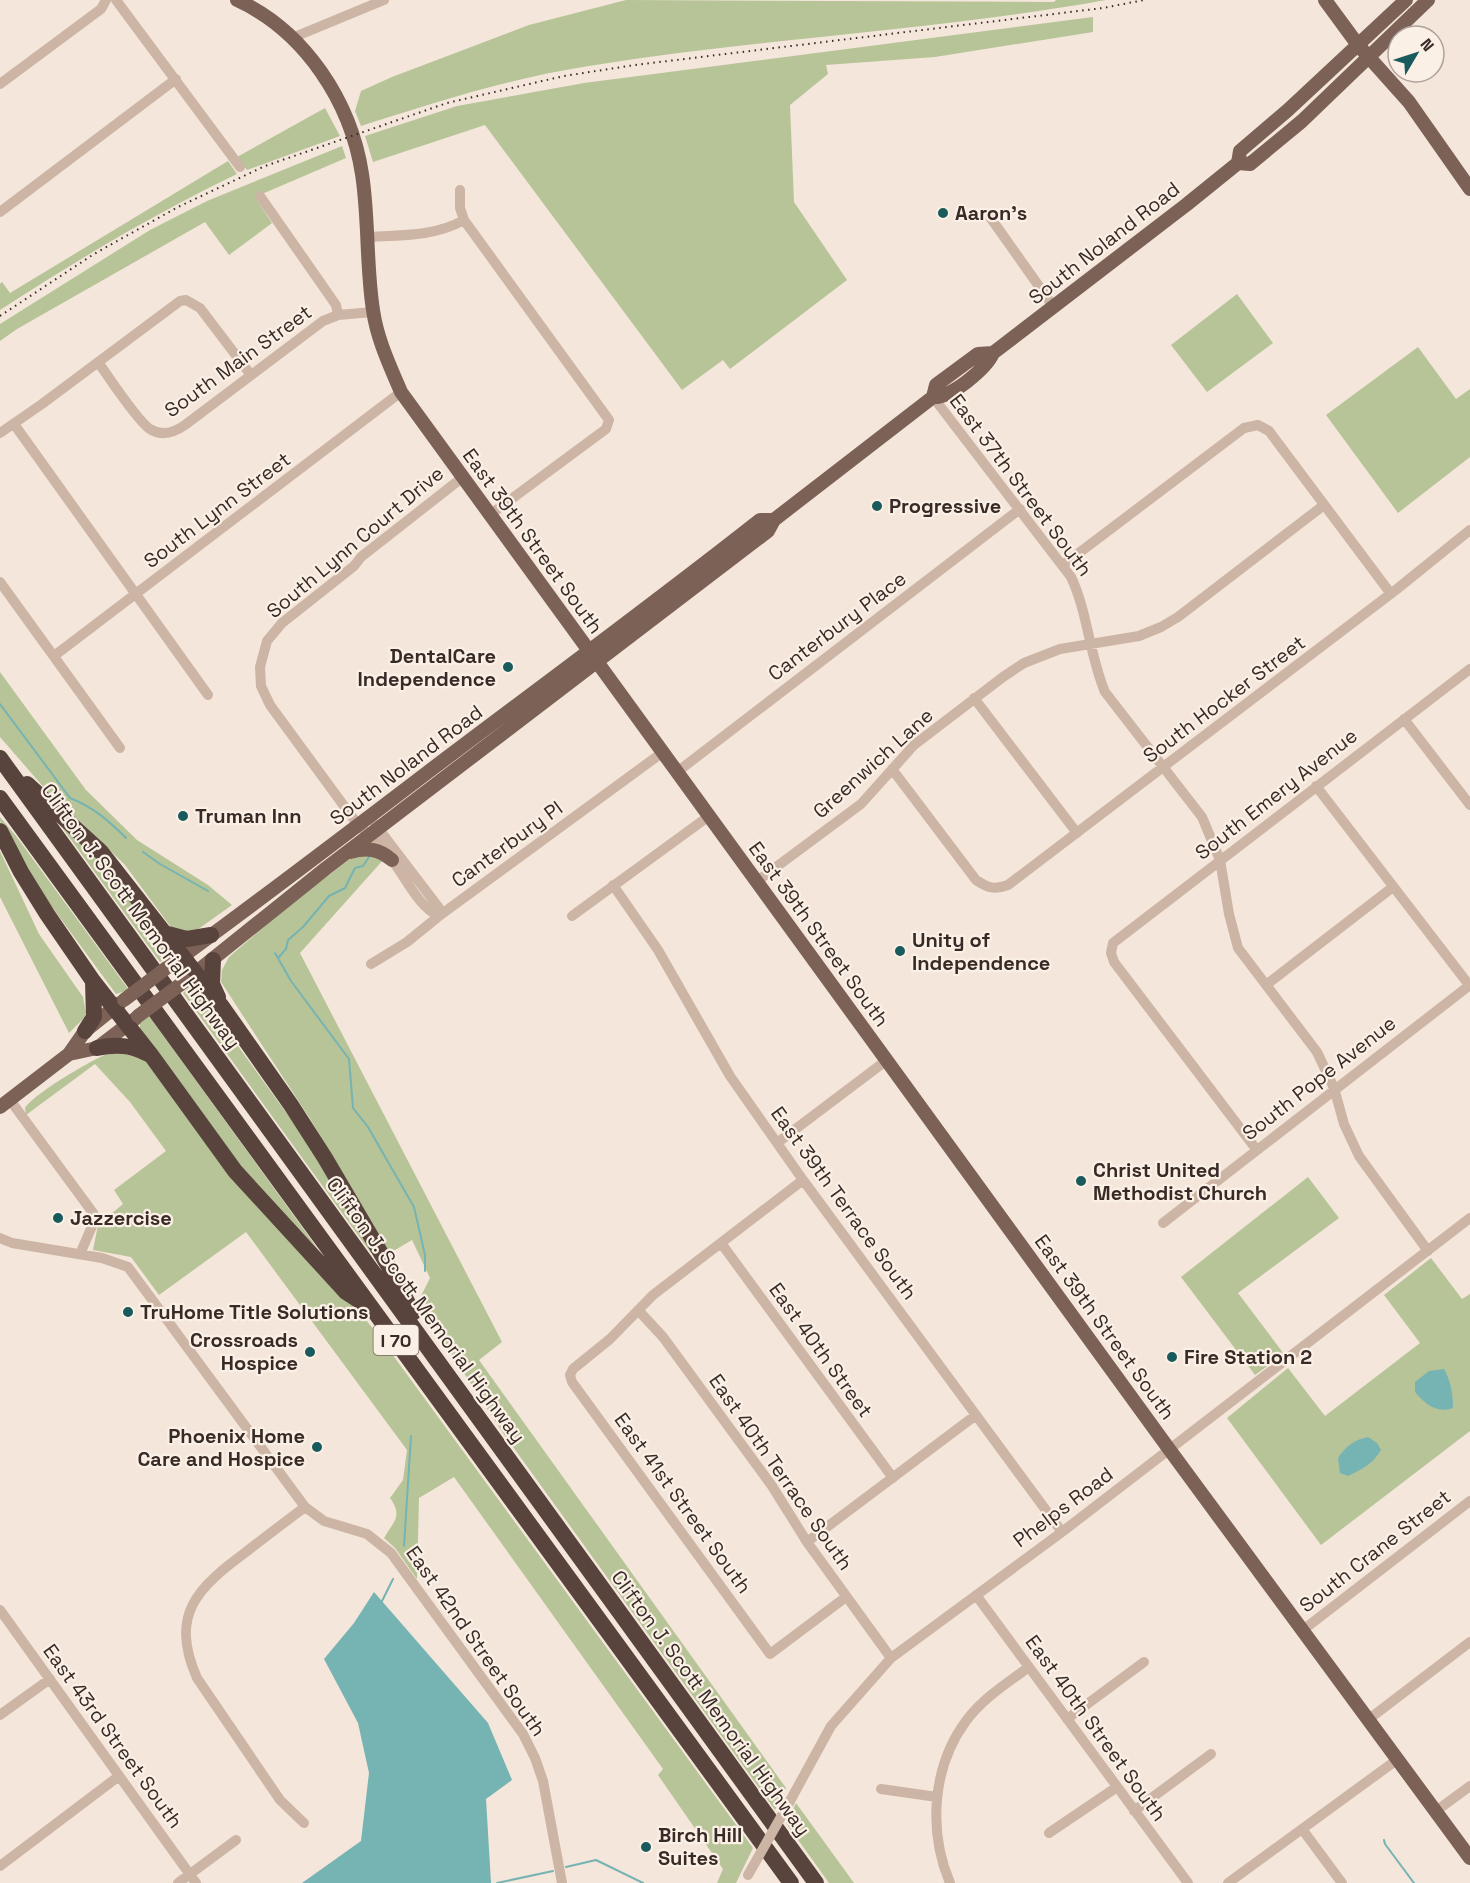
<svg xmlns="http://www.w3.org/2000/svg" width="1470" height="1883" font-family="'Space Grotesk',sans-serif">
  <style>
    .green { fill: #b7c498 }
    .water { fill: #76b3b3 }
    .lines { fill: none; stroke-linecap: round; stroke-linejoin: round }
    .stream { stroke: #76b3b3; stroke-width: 2 }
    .minor { stroke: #cdb5a5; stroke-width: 10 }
    .major { stroke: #7b6156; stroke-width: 14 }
    .highway { stroke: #59443d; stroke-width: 16 }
    .rail { stroke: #382b27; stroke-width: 2; stroke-dasharray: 1.5 4.5; stroke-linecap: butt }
    .minor-bridge { stroke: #cdb5a5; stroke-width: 10 }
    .major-bridge { stroke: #7b6156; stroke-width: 14 }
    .poi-dot { fill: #195b5d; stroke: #fbf0e6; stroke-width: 2 }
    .labels { text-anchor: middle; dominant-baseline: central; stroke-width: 4.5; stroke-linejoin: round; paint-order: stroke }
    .shield { fill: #fbf0e6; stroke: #726660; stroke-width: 1.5 }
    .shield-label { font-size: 18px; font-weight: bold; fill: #382b27 }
    .poi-label { font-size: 20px; font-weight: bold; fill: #382b27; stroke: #fbf0e6; text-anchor: start }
    .street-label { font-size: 20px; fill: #382b27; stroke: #fbf0e6 }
  </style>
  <rect width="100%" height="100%" fill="#f4e6da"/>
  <!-- green -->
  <path class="green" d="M626 0 1054 2 1056 0H1106C935 31 761 38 589 66 511 78 436 102 361 126L355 111 361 91 392 77 529 25Z
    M1093 17V32L935 57 826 65 828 74 790 105 794 202 847 280 730 369 723 360 682 390 485 125 373 162 365 136 457 106 584 83Z
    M325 108 340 136 247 170 237 157Z
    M342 146 346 158 255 197 272 223 229 255 205 222 17 329 0 341V324L150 230 207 201Z
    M228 161 237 174C154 214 77 260 0 310V284L2 282 10 293Z
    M1237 294 1273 343 1207 392 1171 345Z
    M1418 347 1456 399 1470 389V457L1398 513 1326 415Z
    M0 672 86 790 137 840 208 885 232 905 197 930 178 932 170 926 125 865 82 823 53 798 0 737Z
    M53 815 85 843 169 951V957L160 962Z
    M0 817 16 836 129 990 116 994 30 877 0 821Z
    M0 851 39 934 83 997 86 1013 84 1018 69 1033 0 897Z
    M367 853 384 859 300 953 502 1342 479 1360 786 1788 775 1810 503 1433 445 1344 419 1300 430 1278 412 1240 390 1253 309 1117 221 982 222 970 229 957 292 903 350 859Z
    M190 986 196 988 290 1118 375 1250 371 1253 183 993Z
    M149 1016 318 1249 243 1172 140 1029V1022Z
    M112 1052 144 1058 376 1332 753 1848 736 1883H717L723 1869 658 1775 663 1769 454 1477 419 1498 417 1579 395 1548 384 1538C394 1521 403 1516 390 1498L403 1480 407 1450 246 1232 159 1295 131 1257 93 1250 98 1225 123 1204 114 1190 166 1151 130 1102 95 1064 26 1115 25 1108C35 1093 94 1058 112 1052Z
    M1308 1177 1339 1218 1238 1293 1284 1354 1255 1375 1181 1277Z
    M1431 1258 1462 1299 1470 1294V1431L1321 1545 1227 1418 1288 1368 1325 1416 1420 1343 1384 1295Z
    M796 1803 854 1883H829L786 1823Z"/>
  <!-- water -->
  <path class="water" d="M1444 1369C1451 1382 1453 1393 1453 1408 1437 1414 1425 1404 1415 1392V1382L1429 1371Z
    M1368 1437 1377 1443 1381 1450C1373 1464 1362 1469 1348 1476L1340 1473 1338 1458C1346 1446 1354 1440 1368 1437Z
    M374 1592 488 1723 512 1780 486 1799 491 1883H302L361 1841 369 1773 358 1723 324 1659 354 1623Z"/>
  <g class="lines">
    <!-- stream -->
    <path class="stream" d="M0 704 70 798C93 807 108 820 126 838
      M143 852 160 864 208 891
      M275 953 291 981 349 1059 353 1108 368 1127 414 1207 425 1255V1271
      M278 958 286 949 288 940 303 927 329 896 345 888 355 868 363 866 369 857
      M404 1546 411 1436
      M381 1603 393 1579
      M1384 1840 1385 1844 1414 1883
      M566 1867 596 1860 643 1883
      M497 1883 553 1871"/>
    <!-- minor -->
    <path class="minor" d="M116 0 240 167
      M292 38 384 0
      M0 84 101 9 106 0
      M460 190V208L464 220 609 420 606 429 491 514
      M260 196 336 305 338 315
      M0 212 176 79
      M990 217 1053 306
      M366 237C399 235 434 237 464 220
      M98 362C108 376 138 422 150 429 162 437 175 432 185 425L323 321 338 315 373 312
      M933 397 1071 577C1088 613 1089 654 1105 692L1202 817 1220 860 1229 914 1238 948 1317 1052 1334 1088 1344 1124 1359 1156 1428 1251
      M14 424 208 695
      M0 433 42 404 180 301 186 300 200 308 251 375
      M1063 565 1244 428 1258 425 1269 431 1391 594
      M0 582 120 748
      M54 656 401 392
      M974 698 1077 833
      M1404 719 1470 805
      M892 769 976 880C988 888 994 890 1008 885L1397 589 1470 530
      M677 772 1020 509
      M1316 786 1469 985
      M375 824 433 900 439 908V916
      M756 882 861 804 914 745 1003 677 1024 663 1060 649 1139 636 1161 627 1178 617 1324 505
      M613 885 658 950 730 1076 803 1180 1062 1532
      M439 916C419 907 407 880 394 863 383 849 372 836 358 825L270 705 261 686 260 667 267 641 282 623 354 566 361 557 463 477
      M572 916 709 816
      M371 964 407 942 439 916 663 752
      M1266 985 1393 887
      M10 1100 96 1217 80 1254
      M777 1143 887 1060
      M1256 1149 1114 962 1111 953 1113 943 1470 669
      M803 1180 653 1295 610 1339 573 1369 570 1375 572 1382 770 1654 846 1597
      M1163 1223 1470 985
      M0 1238 12 1243 102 1258 128 1267 305 1507 324 1521 367 1534 391 1553 523 1734 535 1758 543 1781 562 1883
      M721 1243 893 1478
      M638 1310 663 1337 772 1486 807 1542 891 1658
      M807 1542 976 1415
      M976 1595 1188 1883
      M0 1610 196 1883
      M1303 1630 1470 1501
      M0 1715 50 1679
      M1067 1719 1144 1662
      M1369 1719 1470 1642
      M881 1789 937 1797
      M790 1801 831 1726 891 1658 1062 1532 1470 1218
      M1134 1811 1211 1754
      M1436 1811 1470 1786
      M304 1823 280 1800 197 1678C169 1615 197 1588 246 1552 265 1537 285 1522 305 1507
      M1302 1829 1342 1883
      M1049 1833 1117 1787
      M0 1866 119 1776
      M178 1883 236 1840
      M950 1883C928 1831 932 1767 966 1721 982 1699 1007 1683 1029 1667
      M1228 1883 1398 1759"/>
    <!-- major -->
    <path class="major" d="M237 0C305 31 351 102 362 174 369 219 366 265 373 310 377 339 390 366 401 392L1169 1449 1470 1858
      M1325 0 1358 45 1409 102 1470 189
      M1238 163 1250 164 1302 121 1428 0
      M933 397 936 385 978 354 993 353
      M350 852C367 847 379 849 392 860
      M175 962C260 900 344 836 428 772 539 688 651 606 760 520H774
      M189 978 325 869 768 531 774 520 779 516 933 397C950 399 987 368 993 353L1186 205 1238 163 1240 151 1288 110 1406 0
      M69 1054 97 1048 135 1019
      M0 1107 69 1054 85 1031 120 1003"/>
    <!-- highway -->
    <path class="highway" d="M0 758 816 1883
      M27 784 101 852 223 1008 291 1105 325 1158 389 1267 413 1313
      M0 798 791 1883
      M0 831 21 872 47 914 93 981 151 1055 235 1171 346 1292 366 1305
      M164 933 187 939 211 935
      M213 960 212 984 218 997
      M85 1031 94 1017 93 981
      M97 1048C116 1044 131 1045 148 1054"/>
    <!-- rail -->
    <path class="rail" d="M0 316 94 254 178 207 265 166 447 103 564 76 635 65 1103 8 1144 0"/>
    <!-- minor-bridge -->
    <path class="minor-bridge" d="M748 1875 790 1801"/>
    <!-- major-bridge -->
    <path class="major-bridge" d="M124 1000 173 963
      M138 1016 185 981"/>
  </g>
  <!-- markers -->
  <g class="poi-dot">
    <circle cx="943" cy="213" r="6"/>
    <circle cx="877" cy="506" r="6"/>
    <circle cx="508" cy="667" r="6"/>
    <circle cx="183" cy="816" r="6"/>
    <circle cx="900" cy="951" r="6"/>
    <circle cx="1081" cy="1181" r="6"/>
    <circle cx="58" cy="1218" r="6"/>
    <circle cx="128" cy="1312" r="6"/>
    <circle cx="310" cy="1352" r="6"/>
    <circle cx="1172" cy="1357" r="6"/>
    <circle cx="317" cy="1447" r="6"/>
    <circle cx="646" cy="1847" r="6"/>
  </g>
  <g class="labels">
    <!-- shield labels -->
    <rect class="shield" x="373.5" y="1325" width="45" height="30" rx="4.5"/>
    <g class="shield-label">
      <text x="396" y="1340">I 70</text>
    </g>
    <!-- poi labels -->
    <g class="poi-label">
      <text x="955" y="213">Aaron's</text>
      <text x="889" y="506">Progressive</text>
      <text x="496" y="656" text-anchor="end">DentalCare<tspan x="496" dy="23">Independence</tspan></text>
      <text x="195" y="816">Truman Inn</text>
      <text x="912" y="940">Unity of<tspan x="912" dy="23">Independence</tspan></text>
      <text x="1093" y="1170">Christ United<tspan x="1093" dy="23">Methodist Church</tspan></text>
      <text x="70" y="1218">Jazzercise</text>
      <text x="140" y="1312">TruHome Title Solutions</text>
      <text x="298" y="1340" text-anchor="end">Crossroads<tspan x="298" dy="23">Hospice</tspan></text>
      <text x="1184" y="1357">Fire Station 2</text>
      <text x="305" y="1436" text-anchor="end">Phoenix Home<tspan x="305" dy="23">Care and Hospice</tspan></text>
      <text x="658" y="1835">Birch Hill<tspan x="658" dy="23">Suites</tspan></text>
    </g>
    <!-- street labels -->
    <g class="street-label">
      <text transform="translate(1104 243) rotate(-38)">South Noland Road</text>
      <text transform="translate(238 361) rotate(-36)">South Main Street</text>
      <text transform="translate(1021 485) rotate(53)">East 37th Street South</text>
      <text transform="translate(217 510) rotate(-37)">South Lynn Street</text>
      <text transform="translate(533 541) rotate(54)">East 39th Street South</text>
      <text transform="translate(355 542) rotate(-40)">South Lynn Court Drive</text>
      <text transform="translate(837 626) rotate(-37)">Canterbury Place</text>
      <text transform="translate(1224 699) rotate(-37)">South Hocker Street</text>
      <text transform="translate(873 763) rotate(-42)">Greenwich Lane</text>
      <text transform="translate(406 765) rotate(-37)">South Noland Road</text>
      <text transform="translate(1276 794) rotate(-38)">South Emery Avenue</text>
      <text transform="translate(507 844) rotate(-36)">Canterbury Pl</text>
      <text transform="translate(141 916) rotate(54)">Clifton J. Scott Memorial Highway</text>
      <text transform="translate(819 934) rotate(54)">East 39th Street South</text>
      <text transform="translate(1319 1078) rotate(-38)">South Pope Avenue</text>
      <text transform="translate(844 1203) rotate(54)">East 39th Terrace South</text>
      <text transform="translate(426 1310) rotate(54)">Clifton J. Scott Memorial Highway</text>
      <text transform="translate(1105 1327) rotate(54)">East 39th Street South</text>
      <text transform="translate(821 1350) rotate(54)">East 40th Street</text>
      <text transform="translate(781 1472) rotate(55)">East 40th Terrace South</text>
      <text transform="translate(683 1503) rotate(54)">East 41st Street South</text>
      <text transform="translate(1063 1507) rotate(-37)">Phelps Road</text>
      <text transform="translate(1375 1551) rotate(-38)">South Crane Street</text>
      <text transform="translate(476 1641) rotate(55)">East 42nd Street South</text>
      <text transform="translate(711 1703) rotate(54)">Clifton J. Scott Memorial Highway</text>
      <text transform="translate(1096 1728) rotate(54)">East 40th Street South</text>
      <text transform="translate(113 1736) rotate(54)">East 43rd Street South</text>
    </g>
  </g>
  <!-- north arrow -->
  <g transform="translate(1416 54) rotate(51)"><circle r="28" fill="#fbf0e6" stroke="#ada19a" stroke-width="1.5"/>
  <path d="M0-4.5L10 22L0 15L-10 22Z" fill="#195b5d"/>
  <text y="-9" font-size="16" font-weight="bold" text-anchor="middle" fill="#382b27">N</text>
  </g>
</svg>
